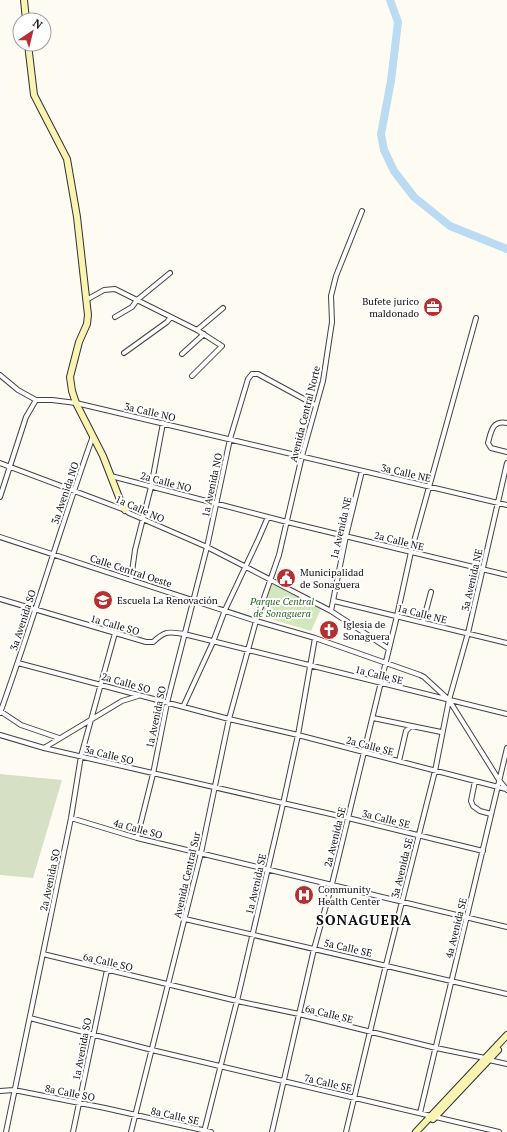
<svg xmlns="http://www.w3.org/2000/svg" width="507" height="1132" font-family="'PT Serif',serif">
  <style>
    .green { fill: #d1e7bd }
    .cemetery { fill: #d5e0c4 }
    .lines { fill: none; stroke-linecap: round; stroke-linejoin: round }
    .river { stroke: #badbf2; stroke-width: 8 }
    .street-casing { stroke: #424242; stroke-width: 6 }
    .secondary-casing { stroke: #313131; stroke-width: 8 }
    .street { stroke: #fff; stroke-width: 4 }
    .secondary { stroke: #f9f4b2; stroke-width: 6 }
    .labels { text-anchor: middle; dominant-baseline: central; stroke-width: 4; stroke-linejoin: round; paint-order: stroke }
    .poi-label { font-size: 10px; fill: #0f0f0f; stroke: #fff; text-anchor: start }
    .street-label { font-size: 10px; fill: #0f0f0f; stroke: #fff }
    .park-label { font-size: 10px; font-style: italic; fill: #2e6323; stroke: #fff }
    .district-label { font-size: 14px; font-weight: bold; letter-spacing: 1px; fill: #0f0f0f; stroke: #fff }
  </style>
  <rect width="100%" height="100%" fill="#fefcf2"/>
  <!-- green -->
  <path class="green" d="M272 584 321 609 311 631 261 616Z"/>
  <!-- cemetery -->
  <path class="cemetery" d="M0 774 62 780 33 878 0 875Z"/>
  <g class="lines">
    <!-- river -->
    <path class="river" d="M390 0 398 22 391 81 381 134 384 150 394 171 414 197 450 226 507 249"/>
    <!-- street casing -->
    <g class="street-casing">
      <path id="street" d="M88 299 104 290 115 289 197 330 222 346 192 376
        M115 317 132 307 137 300 170 273
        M197 330 223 308
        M124 353 167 322 171 317
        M182 354 204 334
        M0 375 18 390 36 400H52L76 403 507 505
        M507 423C492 420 491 432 488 443L491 448 507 452
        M0 463 125 510 129 513 207 547 246 567 331 611 389 649
        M111 476 287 522 507 575
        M0 497 26 417 36 400
        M0 537 256 621 315 638 420 675 424 677 449 700 499 780 507 790
        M131 579 135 550 151 487 163 423
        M0 599 146 642H153C166 630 168 632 184 634L507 714
        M334 601 507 643
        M331 611 346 536 362 471
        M423 622 431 592
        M18 663 229 719 298 735 506 789
        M183 707 213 642 225 610 258 540 268 517
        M0 711 21 725 59 738
        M0 713C33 622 60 528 93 436
        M373 718 441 732
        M0 735 44 748 348 818 483 851
        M44 748 122 701 138 696
        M399 761 406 731 411 726
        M475 781 471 801 473 806 480 811 491 814
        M71 818 137 838 507 927
        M137 838 153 774 167 703 207 547 230 439 248 379 252 374H258L315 405
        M185 919 507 994
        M43 954 237 1001 299 1014 436 1048 485 1058
        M30 1018 152 1050 499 1132
        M489 1060 507 1064
        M0 1091 14 1090 105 1108 211 1132
        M420 1113 507 748
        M6 1132 71 818 81 756 115 633
        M73 1132 107 970
        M131 1132 201 853 229 719 256 621 279 555 302 456 323 381 332 322 331 296 336 276 362 211
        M204 1132 237 1001 283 804 298 735 315 638
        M272 1132 314 949 332 884 397 616 411 552 476 318
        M346 1132 386 965 435 771 449 700 468 633 507 463"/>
    </g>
    <!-- secondary casing -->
    <g class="secondary-casing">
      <path id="secondary" d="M24 0 26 20
        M28 44 34 95 67 159 77 217 88 315 87 324 79 342 70 377 72 391 76 403 103 456 122 505 125 510
        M433 1119 498 1050
        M416 1132 507 1035"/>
    </g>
    <!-- street -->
    <use href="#street" class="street"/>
    <!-- secondary -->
    <use href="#secondary" class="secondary"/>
  </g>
  <!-- icons -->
  <defs>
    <g id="office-disc" transform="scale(1)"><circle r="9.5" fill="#b63031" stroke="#fff"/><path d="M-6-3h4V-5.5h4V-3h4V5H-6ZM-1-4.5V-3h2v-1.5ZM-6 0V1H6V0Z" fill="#fff"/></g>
    <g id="civic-disc" transform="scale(1)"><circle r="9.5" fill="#b63031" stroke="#fff"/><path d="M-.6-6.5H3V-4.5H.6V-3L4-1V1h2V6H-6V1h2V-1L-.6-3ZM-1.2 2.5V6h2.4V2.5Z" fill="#fff"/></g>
    <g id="school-disc" transform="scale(1)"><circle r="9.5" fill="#b63031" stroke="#fff"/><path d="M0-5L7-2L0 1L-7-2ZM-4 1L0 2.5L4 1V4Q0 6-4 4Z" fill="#fff"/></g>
    <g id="church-disc" transform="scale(1)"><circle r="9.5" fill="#b63031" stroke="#fff"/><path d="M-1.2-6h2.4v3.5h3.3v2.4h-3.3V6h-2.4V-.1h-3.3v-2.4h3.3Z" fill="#fff"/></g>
    <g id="hospital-disc" transform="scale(1)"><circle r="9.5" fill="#b63031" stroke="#fff"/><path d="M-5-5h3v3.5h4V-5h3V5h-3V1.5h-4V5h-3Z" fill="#fff"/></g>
  </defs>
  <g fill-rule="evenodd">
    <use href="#office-disc" x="433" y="307"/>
    <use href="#civic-disc" x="286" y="578"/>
    <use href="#school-disc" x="103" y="600"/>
    <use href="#church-disc" x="329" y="630"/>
    <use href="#hospital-disc" x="304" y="895"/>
  </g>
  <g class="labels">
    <!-- poi labels -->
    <g class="poi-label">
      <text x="419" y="301" text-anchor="end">Bufete jurico<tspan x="419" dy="12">maldonado</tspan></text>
      <text x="300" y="572">Municipalidad<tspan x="300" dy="12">de Sonaguera</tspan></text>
      <text x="117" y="600">Escuela La Renovación</text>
      <text x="343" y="624">Iglesia de<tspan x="343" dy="12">Sonaguera</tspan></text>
      <text x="318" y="889">Community<tspan x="318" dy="12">Health Center</tspan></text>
    </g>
    <!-- street labels -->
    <g class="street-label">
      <text transform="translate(150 412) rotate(13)">3a Calle NO</text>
      <text transform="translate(305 414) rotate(-76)">Avenida Central Norte</text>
      <text transform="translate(406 473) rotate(13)">3a Calle NE</text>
      <text transform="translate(166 482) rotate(15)">2a Calle NO</text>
      <text transform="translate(212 485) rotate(-78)">1a Avenida NO</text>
      <text transform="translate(65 493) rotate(-71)">3a Avenida NO</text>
      <text transform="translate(140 509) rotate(24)">1a Calle NO</text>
      <text transform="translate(341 528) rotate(-77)">1a Avenida NE</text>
      <text transform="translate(399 541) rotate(14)">2a Calle NE</text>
      <text transform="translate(131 571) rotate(18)">Calle Central Oeste</text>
      <text transform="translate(472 580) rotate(-77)">3a Avenida NE</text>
      <text transform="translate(422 614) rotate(14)">1a Calle NE</text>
      <text transform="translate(23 620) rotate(-72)">3a Avenida SO</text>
      <text transform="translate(115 625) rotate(16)">1a Calle SO</text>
      <text transform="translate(379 675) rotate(14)">1a Calle SE</text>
      <text transform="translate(126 683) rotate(16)">2a Calle SO</text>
      <text transform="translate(156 717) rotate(-78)">1a Avenida SO</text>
      <text transform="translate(370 746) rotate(15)">2a Calle SE</text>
      <text transform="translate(109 755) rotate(14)">3a Calle SO</text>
      <text transform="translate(386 819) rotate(14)">3a Calle SE</text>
      <text transform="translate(138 829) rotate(15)">4a Calle SO</text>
      <text transform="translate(335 837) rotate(-76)">2a Avenida SE</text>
      <text transform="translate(402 868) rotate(-76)">3a Avenida SE</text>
      <text transform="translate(187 875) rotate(-77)">Avenida Central Sur</text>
      <text transform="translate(50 880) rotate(-78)">2a Avenida SO</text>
      <text transform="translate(256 884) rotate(-77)">1a Avenida SE</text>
      <text transform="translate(456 928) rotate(-76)">4a Avenida SE</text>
      <text transform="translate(348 948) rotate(13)">5a Calle SE</text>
      <text transform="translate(108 962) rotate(13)">6a Calle SO</text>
      <text transform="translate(329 1014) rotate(14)">6a Calle SE</text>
      <text transform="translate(82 1049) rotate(-79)">1a Avenida SO</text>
      <text transform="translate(328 1083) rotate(13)">7a Calle SE</text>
      <text transform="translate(70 1093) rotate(11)">8a Calle SO</text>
      <text transform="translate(175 1116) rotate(13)">8a Calle SE</text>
    </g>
    <!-- park labels -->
    <g class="park-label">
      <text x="282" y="601">Parque Central<tspan x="282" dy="12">de Sonaguera</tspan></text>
    </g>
    <!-- district labels -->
    <g class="district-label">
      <text x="364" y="919">SONAGUERA</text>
    </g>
  </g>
  <!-- north arrow -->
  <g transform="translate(32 32) rotate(35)"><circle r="19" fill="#ffffff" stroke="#9f9f9f"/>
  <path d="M0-3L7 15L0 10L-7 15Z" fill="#b63031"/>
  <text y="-6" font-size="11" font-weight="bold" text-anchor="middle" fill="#0f0f0f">N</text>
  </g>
</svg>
